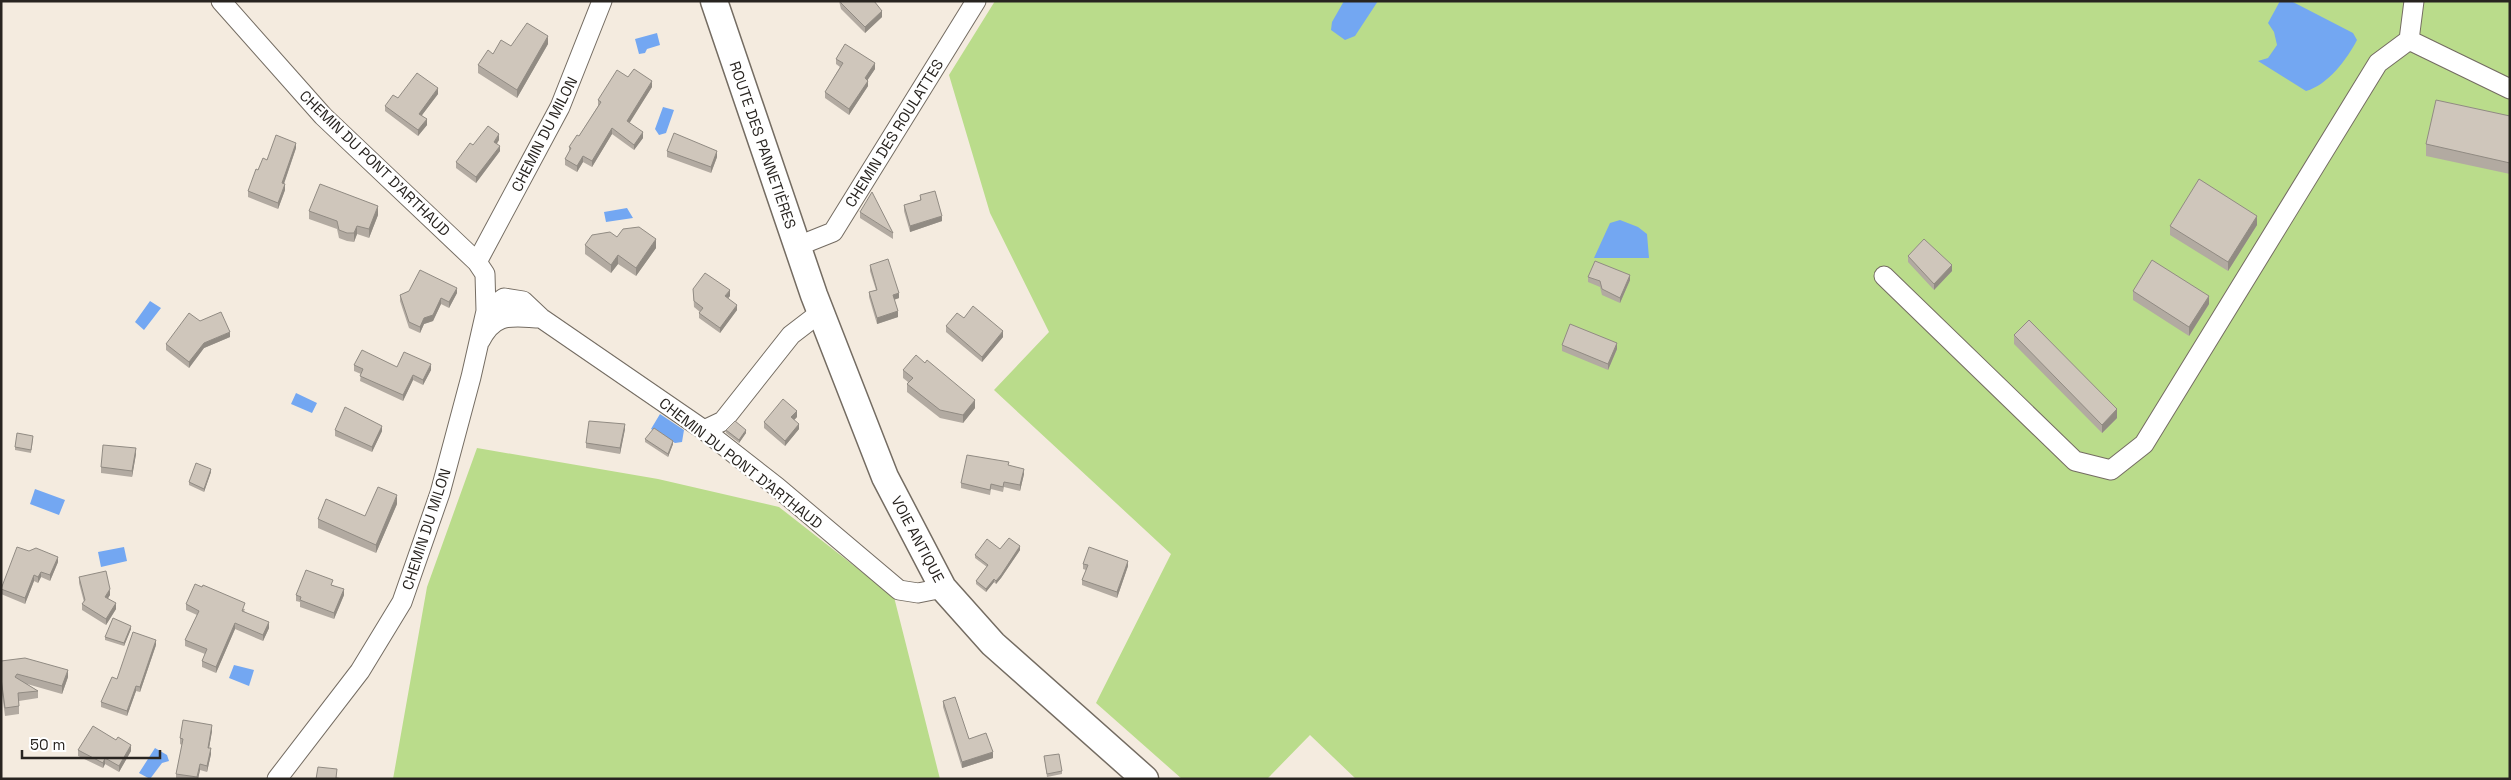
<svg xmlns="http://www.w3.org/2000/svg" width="2511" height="780" font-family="'Space Grotesk',sans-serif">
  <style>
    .green { fill: #badc8b }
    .water { fill: #73a7f2 }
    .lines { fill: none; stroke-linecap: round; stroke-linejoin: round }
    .street-casing { stroke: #746c62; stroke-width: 21 }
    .secondary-casing { stroke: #746c62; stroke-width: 29 }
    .street { stroke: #fff; stroke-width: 19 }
    .secondary { stroke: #fff; stroke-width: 26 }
    .wall { fill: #b2aaa1 }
    .shaded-wall { fill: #918b83 }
    .building { fill: #cfc6bb; stroke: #918b83 }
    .labels { text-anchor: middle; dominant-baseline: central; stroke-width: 4.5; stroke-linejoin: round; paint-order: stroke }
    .street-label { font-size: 15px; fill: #282420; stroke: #fff }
  </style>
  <rect width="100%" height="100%" fill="#f4ebdf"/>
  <!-- green -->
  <path class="green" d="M995 1H2510V779H1356L1310 735 1267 779H1182L1096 703 1171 554 994 390 1049 332 990 213 949 75Z
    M477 448 658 479 779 507 894 597 940 779H393L427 587Z"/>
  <!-- water -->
  <path class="water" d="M1344 1H1378L1355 36 1345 40 1331 30 1332 22Z
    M2280 1H2291L2353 33 2357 40C2347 59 2328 85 2306 91L2258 61 2268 58 2277 45 2274 32 2268 23Z
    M657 33 660 45 647 49 645 53 639 54 635 39Z
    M663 107 674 110 666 133 659 135 655 129Z
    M627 208 633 218 606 222 604 212Z
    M1620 220 1638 227 1647 234 1649 258H1594L1610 223Z
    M150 301 161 308 144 330 135 322Z
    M296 393 317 403 312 413 291 404Z
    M660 414 684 430 682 442 675 443 651 429Z
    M35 489 65 500 59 515 30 504Z
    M124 547 127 561 101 567 98 552Z
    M234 665 254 670 249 686 229 678Z
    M155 748 167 755 169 761 162 763 150 779 139 773Z"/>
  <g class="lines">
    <!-- street casing -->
    <g class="street-casing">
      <path id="street" d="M221 1 323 116 477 262 485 274 486 311
        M2409 40 2414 1
        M798 246 833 232 976 1
        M477 262 560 107 602 1
        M1884 276 2075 461 2111 470 2144 444 2378 63 2409 40 2510 89
        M480 341C495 311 512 317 541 318
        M704 430 723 421 791 335 821 312
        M277 779 360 671 402 602 440 493 471 377 486 311 504 298 523 301 541 318 704 430 777 487 899 590 918 593 943 588"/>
    </g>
    <!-- secondary casing -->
    <g class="secondary-casing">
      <path id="secondary" d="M714 1 814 295 885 477 943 588 993 644 1145 779"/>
    </g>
    <!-- street -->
    <use href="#street" class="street"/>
    <!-- secondary -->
    <use href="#secondary" class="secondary"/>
  </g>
  <!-- wall -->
  <path class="wall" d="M839 1H874L882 17 865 33 841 9Z
    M548 44 517 98 478 73V65L493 54 511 46Z
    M836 59 875 69 867 80 868 86 849 115 825 98V92L840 67 836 64Z
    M628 77 652 87 629 123 643 138 634 150 612 134 592 167 583 162 577 172 565 165V159L569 152V147L579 136 598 106V100Z
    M438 94 422 115 427 125 418 136 385 111V106Z
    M2510 116V174L2426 156V144Z
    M499 140 497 144 500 151 476 183 456 168V162L473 145Z
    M296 148 284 184 285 190 278 209 248 197V191L258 170 267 160Z
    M667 151 717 157 711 173 667 157Z
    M920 195 942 221 910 232 904 211V205L920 200Z
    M309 211 378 215 369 238 357 234 354 242 347 241 339 238 337 229 309 219Z
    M860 212 893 233V239L860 218Z
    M2257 225 2228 271 2170 235V226Z
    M617 237 656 248 636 276 618 264 611 273 585 254V245Z
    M1908 256 1952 271 1934 290 1908 262Z
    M870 265 899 298 894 300 898 317 877 324 869 297V292L876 290 870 271Z
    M1588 277 1630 280 1620 303 1602 295 1600 287 1588 282Z
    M693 289 730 296 728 298 737 310 720 333 699 318V313L700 312 694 307Z
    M409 291 457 293 449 308 441 304 433 321 424 324 420 333 409 328 400 301V295Z
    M2133 291 2209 304 2189 336 2133 300Z
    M946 326 1003 337 982 362 946 332Z
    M2014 335 2117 418 2102 433 2014 344Z
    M230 337 204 348 189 368 166 350V344Z
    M1562 345 1617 349 1608 370 1562 351Z
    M354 365 397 367 431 370 423 385 413 380 403 401 360 381 361 374 354 371Z
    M903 370 975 408 963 423 940 418 907 392V384L908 382 903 378Z
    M797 417 794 420 799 429 785 446 764 428V422Z
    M625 429 620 454 586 448V443Z
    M335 430 382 431 372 452 335 436Z
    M726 430 746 433 739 443 726 433Z
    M33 439 31 453 15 450V447Z
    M645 439 673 444 668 457 645 442Z
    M136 454 132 477 101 473V467Z
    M1009 466 1024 474 1020 491 1004 487 1003 492 991 489 990 495 961 488V483Z
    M211 472 204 492 189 485V482Z
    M397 504 376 553 318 528V519L365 516Z
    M1000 549 1020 550 1001 578 996 584 994 582 986 592 976 584V581L987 567 975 558V555Z
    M58 562 50 581 41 577 38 583 34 581 25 604 1 594V587Z
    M1083 564 1128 566 1117 598 1082 585V580L1086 570 1083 569Z
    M79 577 110 595 108 598 116 609 106 625 82 610V604L84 602 79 583Z
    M333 585 344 595 334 619 300 607V602L296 601V595Z
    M186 604 245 609 244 611 269 628 263 641 235 629 216 673 202 667V661L205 654 185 646V640L197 615 186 610Z
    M131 629 124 646 105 640V637Z
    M156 645 140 692 136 691 127 716 101 707V702L117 679Z
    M1 661 68 677 62 694 27 684 38 691V698L19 701V714L5 716 1 686Z
    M943 701 969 739 993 758 962 768 943 707Z
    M212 731 209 748 211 754 207 772 200 770 198 779H176V774L182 745 180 744V738Z
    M78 750 131 751 119 772 105 764 103 768 78 756Z
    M1044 756 1062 771V774L1047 777Z"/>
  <!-- shaded-wall -->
  <path class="shaded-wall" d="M882 11V17L865 33V27Z
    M548 36V44L517 98V90Z
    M875 63V69L865 84V78Z
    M652 81V87L627 127V121Z
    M868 81V86L849 115V109Z
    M438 88V94L419 119V114Z
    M427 119V125L418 136V130Z
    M612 128V134L592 167V161Z
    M643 132V138L634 150V145Z
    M499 134V140L494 147V142Z
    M296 143V148L282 189V183Z
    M500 146V151L476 183V177Z
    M717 151V157L711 173V167Z
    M583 156V162L577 172V166Z
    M285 184V190L278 209V203Z
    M378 206V215L369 238V229Z
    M942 216V221L910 232V226Z
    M2257 216V225L2228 271V262Z
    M357 226V234L354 242V233Z
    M656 239V248L636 276V268Z
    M618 255V264L611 273V265Z
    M1952 265V271L1934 290V284Z
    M1630 275V280L1620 303V298Z
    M457 288V293L449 308V302Z
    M730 290V296L725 302V296Z
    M899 293V298L893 300V295Z
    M2209 296V304L2189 336V327Z
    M441 298V304L433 321 424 324 420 333V327L424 318Z
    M737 305V310L720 333V328Z
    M898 311V317L877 324V318Z
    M1003 331V337L982 362V357Z
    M230 332V337L204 348 189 368V362L204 343Z
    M1617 343V349L1608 370V364Z
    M431 364V370L423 385V380Z
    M413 375V380L403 401V395Z
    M975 400V408L963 423V415Z
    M2117 409V418L2102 433V425Z
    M797 411V417L791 423V417Z
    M625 424V429L620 454V448Z
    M799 424V429L785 446V441Z
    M382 426V431L372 452V447Z
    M746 430V433L739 443V440Z
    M673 441V444L668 457V454Z
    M136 448V454L132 477V471Z
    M211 469V472L204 492V489Z
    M1024 469V474L1020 491V485Z
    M397 495V504L376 553V545Z
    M1020 546V550L1001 578 996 584V581Z
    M58 557V562L50 581V575Z
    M1128 561V566L1117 598V592Z
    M41 572V577L38 583V577Z
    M34 575V581L25 604V598Z
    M994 579V582L986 592V589Z
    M110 589V595L105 603V597Z
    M344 589V595L334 619V613Z
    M116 603V609L106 625V619Z
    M269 622V628L263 641V635Z
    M235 623V629L216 673V667Z
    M131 626V629L124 646V643Z
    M156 640V645L140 692V687Z
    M68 670V677L62 694V686Z
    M136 686V691L127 716V711Z
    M212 725V731L208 754V748Z
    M131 745V751L119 772V766Z
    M211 748V754L207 772V766Z
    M993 752V758L962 768V762Z
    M105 758V764L103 768V763Z
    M200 764V770L198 779H197Z"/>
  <!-- building -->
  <path class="building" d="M840 1H874L882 11 865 27 841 3Z
    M527 23 548 36 517 90 478 65 488 50 493 54 501 40 511 46Z
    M845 44 875 63 865 78 868 81 849 109 825 92 843 63 836 59Z
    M634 69 652 81 627 121 643 132 634 145 612 128 592 161 583 156 577 166 565 159 571 148 569 147 577 135 579 136 601 102 598 100 617 70 628 77Z
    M417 73 438 88 419 114 427 119 418 130 385 106 393 95 398 98Z
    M2436 100 2510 116V163L2426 144Z
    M488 126 499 134 494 142 500 146 476 177 456 162 470 143 473 145Z
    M674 133 717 151 711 167 667 151Z
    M276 135 296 143 282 183 285 184 278 203 248 191 256 169 258 170 263 158 267 160Z
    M2199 179 2257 216 2228 262 2170 226Z
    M320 184 378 206 369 229 357 226 354 233H347L339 230 337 221 309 211Z
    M935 191 942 216 910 226 904 205 921 200 920 195Z
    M872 192 893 233 860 212Z
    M639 227 656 239 636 268 618 255 611 265 585 245 592 235 610 232 617 237 623 229Z
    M1924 239 1952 265 1934 284 1908 256Z
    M888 259 899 293 893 295 898 311 877 318 869 292 877 290 870 265Z
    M2152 260 2209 296 2189 327 2133 291Z
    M1595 261 1630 275 1620 298 1602 289 1600 281 1588 277Z
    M420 270 457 288 449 302 441 298 433 315 424 318 420 327 409 322 400 295 409 291Z
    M705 273 730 290 725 296 737 305 720 328 699 313 703 308 694 301 693 289Z
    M973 306 1003 331 982 357 946 326 957 313 964 318Z
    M221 312 230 332 204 343 189 362 166 344 189 313 200 321Z
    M2029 320 2117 409 2102 425 2014 335Z
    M1570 324 1617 343 1608 364 1562 345Z
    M362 350 397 367 404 352 431 364 423 380 413 375 403 395 360 376 363 369 354 365Z
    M916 355 925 363 927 360 975 400 963 415 940 410 907 384 913 378 903 370Z
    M783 399 797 411 791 417 799 424 785 441 764 422Z
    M345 407 382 426 372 447 335 430Z
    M589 421 625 424 620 448 586 443Z
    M735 421 746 430 739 440 726 430Z
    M654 428 673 441 668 454 645 439Z
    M17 433 33 436 31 450 15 447Z
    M103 445 136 448 132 471 101 467Z
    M967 455 1009 462 1008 465 1024 469 1020 485 1004 482 1003 487 991 484 990 490 961 483Z
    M196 463 211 469 204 489 189 482Z
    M378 487 397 495 376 545 318 519 326 499 365 516Z
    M1009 538 1020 546 1001 575 996 581 994 579 986 589 976 581 988 565 975 555 987 539 1000 549Z
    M17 547 29 551 36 548 58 557 50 575 41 572 38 577 34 575 25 598 1 589Z
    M1089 547 1128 561 1117 592 1082 580 1088 565 1083 564Z
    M306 570 333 580 331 585 344 589 334 613 300 600 301 597 296 595Z
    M106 571 110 589 105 597 116 603 106 619 82 604 85 600 79 577Z
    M195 584 202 587 203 585 245 603 242 611 269 622 263 635 235 623 216 667 202 661 207 649 185 640 199 611 186 604Z
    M113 618 131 626 124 643 105 637Z
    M133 632 156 640 140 687 136 686 127 711 101 702 112 677 117 679Z
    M25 658 68 670 62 686 17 674 15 677 38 691 18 693 19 706 5 708 1 678V661Z
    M955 697 969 739 986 733 993 752 962 762 943 701Z
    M183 720 212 725 208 748H211L207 766 200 764 197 777 176 774 183 739 180 738Z
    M93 726 116 740 118 737 131 745 119 766 105 758 103 763 78 750Z
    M1059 754 1062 771 1047 774 1044 756Z
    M318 767 337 769 336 778 344 779H316Z"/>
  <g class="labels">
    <!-- street labels -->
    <g class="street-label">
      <text transform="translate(894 133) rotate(-58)">CHEMIN DES ROULATTES</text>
      <text transform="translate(544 134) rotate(-63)">CHEMIN DU MILON</text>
      <text transform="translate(763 145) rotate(71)">ROUTE DES PANNETIÈRES</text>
      <text transform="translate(375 163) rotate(44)">CHEMIN DU PONT D'ARTHAUD</text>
      <text transform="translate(741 463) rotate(38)">CHEMIN DU PONT D'ARTHAUD</text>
      <text transform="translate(426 529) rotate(-72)">CHEMIN DU MILON</text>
      <text transform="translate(918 539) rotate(62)">VOIE ANTIQUE</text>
    </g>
  </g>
  <!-- border -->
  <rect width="2511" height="780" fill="none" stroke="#282420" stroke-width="5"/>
  <!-- scale -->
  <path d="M22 750v8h138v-8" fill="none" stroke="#282420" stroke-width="2.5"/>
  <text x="30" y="750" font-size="15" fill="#282420" stroke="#ffffff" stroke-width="4" paint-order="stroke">50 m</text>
</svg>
